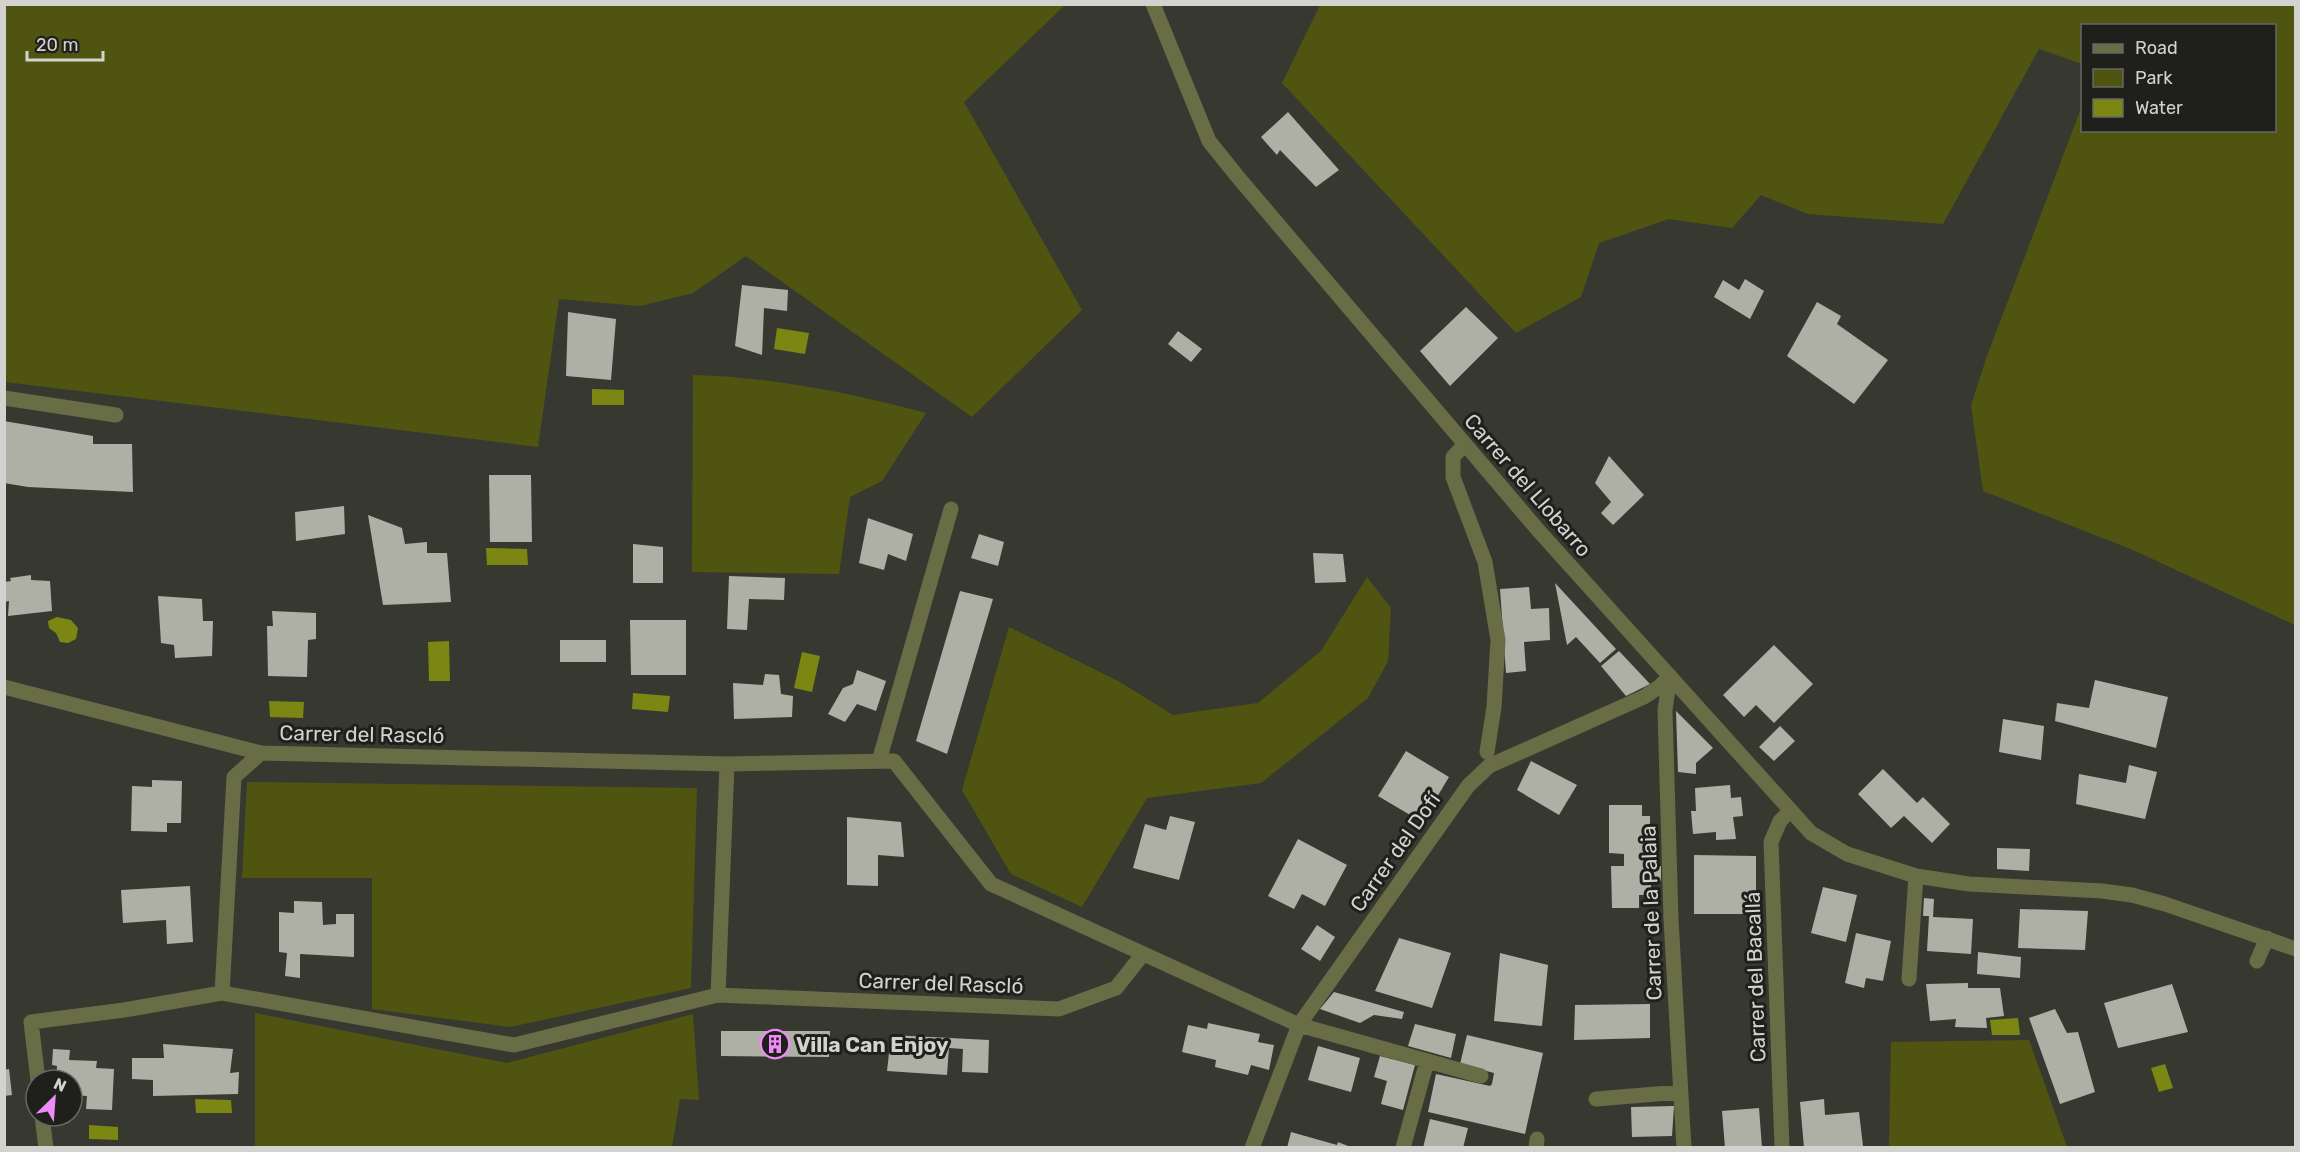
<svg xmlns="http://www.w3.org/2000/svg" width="2300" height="1152" font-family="Rubik,sans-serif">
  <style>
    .green { fill: #4f5511 }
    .water { fill: #7c8613 }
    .building { fill: #aeb0a6 }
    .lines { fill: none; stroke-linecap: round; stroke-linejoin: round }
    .minor { stroke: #686d46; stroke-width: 15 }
    .labels { text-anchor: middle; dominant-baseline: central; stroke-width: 6; stroke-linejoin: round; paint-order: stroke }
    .street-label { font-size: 21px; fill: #d2d3ce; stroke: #1f1f1c }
    .poi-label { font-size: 21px; font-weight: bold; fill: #d2d3ce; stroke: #1f1f1c; text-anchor: start }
  </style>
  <rect width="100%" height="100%" fill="#373931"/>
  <!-- green -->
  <path class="green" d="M5 4 1065 5 964 102 1082 310 972 417 746 256 693 293 640 306 559 299 538 447 5 382Z
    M1320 5H2295V625L2133 550 1983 491 1971 405 1987 356 2082 106V130H2274V26H2082V64L2039 49 1943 224 1808 214 1761 195 1732 228 1669 219 1599 243 1581 297 1516 333 1282 83Z
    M693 375C772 377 850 393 926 413L882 481 850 497 839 574 692 572Z
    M1367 577 1391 608 1388 661 1368 698 1261 783 1147 798 1082 907 1011 874 962 790 1009 627 1120 682 1173 715 1258 703 1321 651Z
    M247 782 697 788 691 988 510 1027 372 1009V878H242Z
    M255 1013 507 1063 693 1014 699 1100 680 1099 672 1147H255Z
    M2029 1040 2067 1147H1889L1891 1042Z"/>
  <!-- water -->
  <path class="water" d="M777 328 809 333 805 354 774 349Z
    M592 389 624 390V405H592Z
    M486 548 527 549 528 565H487Z
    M57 617 71 620 78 628 76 639 68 643 60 642 56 633 49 628 48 621Z
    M449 641 450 681H429L428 642Z
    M802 652 820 656 812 692 794 688Z
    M633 693 670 696 668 712 632 709Z
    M269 701 304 702 303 718 270 717Z
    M2018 1018 2020 1035H1992L1990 1020Z
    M2165 1064 2173 1088 2159 1092 2151 1068Z
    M195 1099 231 1100 232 1113H196Z
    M89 1125 118 1127V1140L89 1139Z"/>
  <!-- building -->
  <path class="building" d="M1288 112 1339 170 1316 187 1280 150 1277 155 1261 137Z
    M1745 279 1764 291 1750 319 1714 297 1723 280 1739 290Z
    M742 285 788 290 787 311 764 308 762 355 735 346Z
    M1817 302 1841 316 1837 324 1888 360 1854 404 1787 356Z
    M1466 307 1498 338 1450 386 1420 351Z
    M568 312 616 319 611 380 566 376Z
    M1178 331 1202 349 1191 362 1168 344Z
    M4 421 93 436V444H132L133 492 28 487 4 483Z
    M1609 456 1644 495 1613 525 1601 513 1611 502 1595 483Z
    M489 475H531L532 542H490Z
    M344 506 345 534 296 541 295 512Z
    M368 515 402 528 405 544 427 542V553H447L451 602 383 605Z
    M868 518 913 534 906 561 888 554 884 570 859 563Z
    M979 534 1004 542 998 566 971 558Z
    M633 544 663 547V583H633Z
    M1313 553 1343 554 1346 582 1315 583Z
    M31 575V580L50 581 52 611 8 616 9 601 4 602V582L11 581 10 578Z
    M729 576 785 578 784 600 749 599 747 630 727 629Z
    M1555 583 1616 649 1600 663 1576 637 1567 645Z
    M1529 587 1531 609 1549 608 1550 640 1524 642 1526 671 1506 673 1500 589Z
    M960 591 993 599 947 754 916 741Z
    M158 596 202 599 203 621H213L212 656 175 658 174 645 161 643Z
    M272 611 316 613V639L308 640 307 677 268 676 267 626H273Z
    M630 620H686V675H631Z
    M560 640H606V662H560Z
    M1774 645 1813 684 1774 723 1756 705 1744 717 1723 695Z
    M1619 651 1650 684 1626 696 1601 666Z
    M857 670 886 681 876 711 857 704 845 722 828 714 843 688 853 684Z
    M765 674 779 675 781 694 793 696 792 717 734 719 733 683 763 685Z
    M2095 680 2168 697 2156 748 2055 721 2057 703 2089 708Z
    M1676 711 1713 748 1696 763V774L1678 772Z
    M2003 719 2044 726 2041 760 1999 752Z
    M1780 726 1795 741 1774 761 1759 747Z
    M1406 751 1449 777 1422 822 1378 796Z
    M1531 761 1577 785 1559 815 1517 790Z
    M2129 765 2157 772 2145 819 2076 804 2079 774 2126 783Z
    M1883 769 1917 803 1923 797 1950 824 1932 843 1904 816 1891 828 1858 794Z
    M152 780 182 781 181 823H167V832L131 831 132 786 152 787Z
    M1730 785 1731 798 1741 797 1743 816 1733 817 1736 839 1716 840V832L1693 834 1691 811H1696L1695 788Z
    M1609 805H1642V816H1650V866H1661V881H1651V895H1639V908H1612L1611 866H1624V854L1609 853Z
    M1170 816 1195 822 1179 880 1133 868 1145 824 1166 830Z
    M847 817 901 822 904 857 878 855V886L847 885Z
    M1298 839 1347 865 1325 906 1302 894 1294 909 1268 896Z
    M1997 848 2030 849 2029 871 1997 869Z
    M1694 855 1756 856V914H1694Z
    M190 886 193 942 167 944 166 920 123 923 121 890Z
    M1823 887 1857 895 1846 942 1811 933Z
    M1924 898 1934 899 1933 917 1973 919 1971 954 1927 951 1929 916H1923Z
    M294 901 322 902 323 925 336 924V914H354V957L300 954V978L285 976 287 953 279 952V912L294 913Z
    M2020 909 2088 911 2085 950 2018 948Z
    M1317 925 1335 937 1320 961 1301 949Z
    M1856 933 1891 941 1883 981 1866 978 1864 988 1845 983Z
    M1399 938 1451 953 1432 1008 1375 991Z
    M1978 952 2021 957 2020 978 1977 974Z
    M1500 953 1548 965 1542 1026 1494 1021Z
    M1968 983V988H2000L2004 1016 1986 1018 1987 1028 1955 1027 1956 1019 1930 1021 1926 984Z
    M2172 984 2188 1032 2118 1048 2104 1003Z
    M1334 992 1404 1012 1402 1019 1374 1015 1360 1023 1320 1009Z
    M1650 1004V1038L1574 1040 1575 1005Z
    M2055 1009 2067 1033 2078 1032 2095 1092 2060 1104 2029 1018Z
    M1208 1023 1260 1034 1258 1042 1274 1045 1269 1070 1251 1065 1248 1075 1215 1067 1216 1060 1182 1052 1188 1025 1207 1029Z
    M1415 1024 1456 1034 1451 1058 1408 1046Z
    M721 1031H830L829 1057 721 1056Z
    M891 1035 989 1040 988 1073 962 1072 963 1049 949 1048 947 1075 887 1071Z
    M1467 1035 1543 1053 1525 1134 1428 1112 1436 1074 1490 1086 1492 1084 1494 1073 1460 1064Z
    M163 1044 233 1049 230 1073 239 1072 238 1094 153 1096V1080L132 1079V1058H164Z
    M1318 1046 1360 1058 1351 1092 1308 1080Z
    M53 1049 70 1050 69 1060 97 1061 96 1068 114 1069 112 1110 86 1109 87 1096 72 1095V1080H56L57 1066 52 1065Z
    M1380 1056 1415 1065 1403 1110 1381 1104 1387 1081 1374 1077Z
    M9 1069 12 1095 4 1096V1070Z
    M1824 1099 1825 1115 1859 1112 1863 1146 1804 1148 1800 1102Z
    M1674 1106 1672 1136 1632 1137 1631 1107Z
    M1759 1108 1762 1148H1725L1722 1111Z
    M1430 1119 1468 1128 1463 1148H1423Z
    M1291 1132 1337 1145 1338 1142 1353 1148H1287Z"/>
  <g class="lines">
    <!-- minor -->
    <path class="minor" d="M1153 4 1209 141 1237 176 1538 530 1811 833 1847 854 1916 876 1969 884 2102 891 2132 895 2165 904 2296 949
      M4 398 116 415
      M1465 444 1453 457V477L1485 562 1498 640 1494 707 1487 752
      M1670 676 1665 710 1671 919 1684 1148
      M4 687 261 753 727 764 894 761 991 884 1299 1025 1481 1076
      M879 761 951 509
      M2257 961 2267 938
      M1909 979 1916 876
      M222 993 234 777 261 753
      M718 995 727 764
      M38 1080 31 1022 124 1010 222 993 514 1045 718 995 1059 1009 1116 988 1143 954
      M1596 1099 1680 1092
      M42 1116 46 1148
      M1252 1148 1299 1025 1468 786 1489 766 1644 697 1659 687 1670 676
      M1403 1148 1427 1061
      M1536 1148 1537 1139
      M1782 1148 1771 842 1780 821 1790 811"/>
  </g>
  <!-- icons -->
  <defs>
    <g id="building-ring" transform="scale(1.5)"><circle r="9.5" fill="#1f1f1c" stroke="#ef8bf6" stroke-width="1.5"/><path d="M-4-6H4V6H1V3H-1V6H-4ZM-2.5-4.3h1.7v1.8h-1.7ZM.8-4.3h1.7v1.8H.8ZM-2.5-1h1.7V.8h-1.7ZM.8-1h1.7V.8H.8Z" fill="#ef8bf6"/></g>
  </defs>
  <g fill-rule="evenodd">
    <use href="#building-ring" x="775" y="1044"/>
  </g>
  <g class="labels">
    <!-- street labels -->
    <g class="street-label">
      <text transform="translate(1528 485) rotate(49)">Carrer del Llobarro</text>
      <text transform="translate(362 734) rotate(1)">Carrer del Rascló</text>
      <text transform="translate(1395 852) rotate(-55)">Carrer del Dofí</text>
      <text transform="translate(1651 913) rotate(-92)">Carrer de la Palaia</text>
      <text transform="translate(1755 977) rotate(-92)">Carrer del Bacallá</text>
      <text transform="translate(941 983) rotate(2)">Carrer del Rascló</text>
    </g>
    <!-- poi labels -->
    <g class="poi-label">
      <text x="796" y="1044">Villa Can Enjoy</text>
    </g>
  </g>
  <!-- border -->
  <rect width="2300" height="1152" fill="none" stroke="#d2d3ce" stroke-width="12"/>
  <!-- legend -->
  <rect x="2081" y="24" width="195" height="108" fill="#1f1f1c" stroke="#676763" stroke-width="1.5"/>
  <rect x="2093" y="44" width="30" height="9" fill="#686d46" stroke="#676763" stroke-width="1.5"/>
  <text x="2135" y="54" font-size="18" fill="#d2d3ce">Road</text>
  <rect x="2093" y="69" width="30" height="18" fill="#4f5511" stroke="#676763" stroke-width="1.5"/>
  <text x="2135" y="84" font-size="18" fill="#d2d3ce">Park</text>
  <rect x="2093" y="99" width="30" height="18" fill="#7c8613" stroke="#676763" stroke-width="1.5"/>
  <text x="2135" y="114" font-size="18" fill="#d2d3ce">Water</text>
  <!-- north arrow -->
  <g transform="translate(54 1098) rotate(25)"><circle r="28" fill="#1f1f1c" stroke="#676763" stroke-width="1.5"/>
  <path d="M0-4.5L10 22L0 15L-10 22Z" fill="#ef8bf6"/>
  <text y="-9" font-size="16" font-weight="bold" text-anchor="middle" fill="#d2d3ce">N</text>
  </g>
  <!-- scale -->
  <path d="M27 51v9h76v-9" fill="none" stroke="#d2d3ce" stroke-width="3"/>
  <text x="36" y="51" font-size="18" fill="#d2d3ce" stroke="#1f1f1c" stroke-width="4.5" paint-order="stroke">20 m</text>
</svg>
